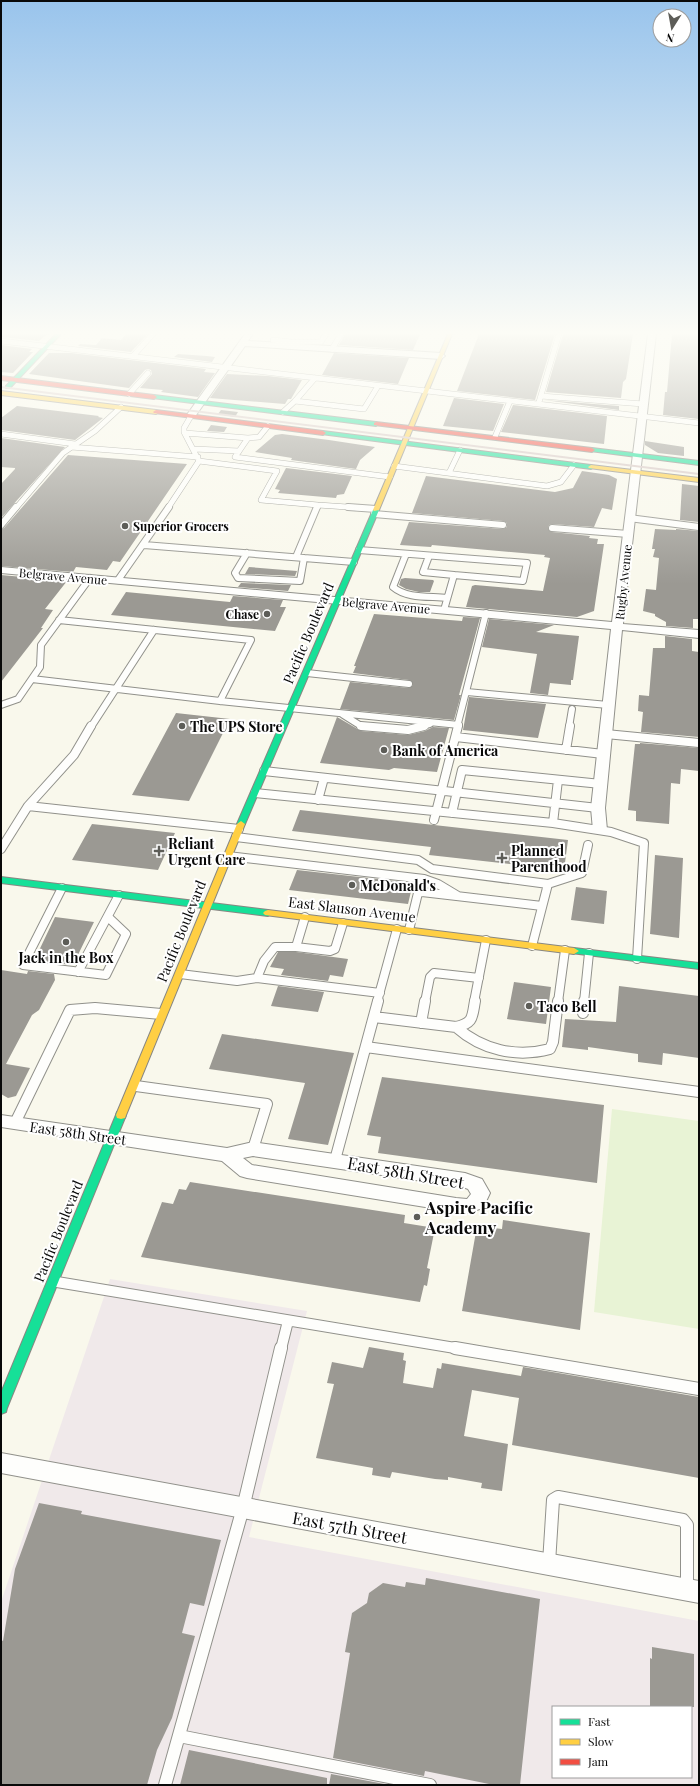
<svg xmlns="http://www.w3.org/2000/svg" width="700" height="1786" font-family="'Playfair Display',serif">
  <style>
    .industrial { fill: #f0e9ea; fill-rule: evenodd }
    .pitch { fill: #e8f3d5 }
    .building { fill: #9b9993 }
    .lines { fill: none; stroke-linecap: round; stroke-linejoin: round }
    .lane-far4-casing { stroke: #91918b; stroke-width: 6 }
    .lane-far3-casing { stroke: #91918b; stroke-width: 8 }
    .lane-far2-casing { stroke: #91918b; stroke-width: 10 }
    .lane-far1-casing { stroke: #91918b; stroke-width: 12 }
    .lane-casing { stroke: #91918b; stroke-width: 14 }
    .street-casing { stroke: #91918b; stroke-width: 2 }
    .fast-casing { stroke: #888782; stroke-width: 2 }
    .slow-casing { stroke: #888782; stroke-width: 2 }
    .jam-casing { stroke: #888782; stroke-width: 2 }
    .lane-far4 { stroke: #fefefc; stroke-width: 5 }
    .lane-far3 { stroke: #fefefc; stroke-width: 6 }
    .lane-far2 { stroke: #fefefc; stroke-width: 8 }
    .lane-far1 { stroke: #fefefc; stroke-width: 10 }
    .lane { stroke: #fefefc; stroke-width: 12 }
    .street { fill: #fefefc; fill-rule: evenodd }
    .fast { fill: #16e098; fill-rule: evenodd }
    .slow { fill: #ffcf43; fill-rule: evenodd }
    .jam { fill: #f24e42; fill-rule: evenodd }
    .rail { stroke: #d5c5c2; stroke-width: 2 }
    .poi-dot { fill: #5d5d58; stroke: #fff; stroke-width: 1.5 }
    .labels { text-anchor: middle; dominant-baseline: central; stroke-width: 4; stroke-linejoin: round; paint-order: stroke }
    .far-poi-label { font-size: 12px; font-weight: bold; fill: #090909; stroke: #fff; text-anchor: start }
    .far-street-label { font-size: 12px; fill: #090909; stroke: #fff }
    .street-label { font-size: 14px; fill: #090909; stroke: #fff }
    .poi-label { font-size: 14px; font-weight: bold; fill: #090909; stroke: #fff; text-anchor: start }
    .near-street-label { font-size: 17px; fill: #090909; stroke: #fff }
    .near-poi-label { font-size: 17px; font-weight: bold; fill: #090909; stroke: #fff; text-anchor: start }
  </style>
  <rect width="100%" height="100%" fill="#f9f8ec"/>
  <!-- industrial -->
  <path class="industrial" d="M110 1279 307 1311 249 1537 699 1621V1785H1V1602ZM553 1707H691V1777H553Z"/>
  <!-- pitch -->
  <path class="pitch" d="M612 1109 699 1121V1329L594 1312Z"/>
  <!-- building -->
  <path class="building" d="M1 334H47L39 341 1 337Z
    M126 334H148L131 352 78 346 80 344 96 345 102 338 121 340Z
    M345 334H420L413 350 339 345Z
    M479 334H555L535 400 457 391Z
    M563 334H633L626 379 623 382 621 398 546 392Z
    M672 334H699V419L663 415 665 392H667Z
    M1 345 32 349 29 352H33L13 373 1 372Z
    M49 353H71L206 369 204 372 215 373 198 397 161 392 163 390 140 388 152 374 151 370 148 369 145 370 129 388 29 374Z
    M334 353 409 358 398 384 322 375Z
    M178 354 207 356 215 357 212 362 174 357Z
    M227 374 268 376 302 380 291 399H288L285 404 210 398Z
    M454 398 504 404 493 431 443 426Z
    M544 400 619 406V410Z
    M513 405 607 416 604 444 501 432Z
    M17 406 99 416 98 417 103 418 75 440 1 430V418Z
    M221 410 238 412 235 417 218 414Z
    M211 425 227 427 224 432 207 431Z
    M282 434 329 440 375 447 360 460 356 469 291 460 292 458 255 452 275 435Z
    M1 438 65 447 1 518V484L15 469V468L1 467Z
    M645 441 684 447V456L658 453 645 445Z
    M68 455 187 464 120 562 113 561 107 570 76 567 73 572 1 566V529L4 528Z
    M286 468 352 476 344 494 337 495 336 498 278 493 280 490 275 489Z
    M582 471 609 475 617 479 612 510 602 508 594 527 552 524 549 525 548 528 552 532 590 536 589 538 598 539 597 544H604L594 611 577 617 466 607 472 586 475 585 543 591 550 558 544 557 545 555 432 545 431 547 400 545 409 522 503 529 507 527V523L503 521 412 513 426 476 555 492 573 488Z
    M682 484 699 486V522L680 520Z
    M655 529 676 530V529L699 531V619H693V628L666 626V622L655 616V614L643 611 646 589 656 590 659 558 653 557 655 549H652Z
    M249 567 297 571 295 576 245 574Z
    M1 575 67 581 45 609 53 610 41 628H43L1 682Z
    M405 578 433 580 434 581 430 592H419L406 589 399 585 401 579Z
    M241 583 291 585 288 591 238 587Z
    M126 592 230 602 233 596 283 600 280 607H286L275 631 111 615Z
    M374 614 462 621 463 617 480 618 459 695H461L454 720 340 709 350 682 409 688 413 685 409 680 353 673 356 666H354Z
    M489 619 554 625 536 632 579 636 573 680H571V685L550 683 548 695 530 693 537 654 482 647Z
    M665 636 692 639V651L699 652V737L641 732 643 712 638 711 639 695 649 696 653 648H665Z
    M469 697 546 704 538 738 463 730Z
    M176 713 230 719 189 801 132 795Z
    M337 717 361 731 408 735 425 731 433 727 449 728 437 772 394 768 389 770 320 763Z
    M640 743 699 748V771L681 769 680 784 671 783 669 824 636 821V811L628 810 635 744H640Z
    M300 810 568 840 564 870 429 855 431 847 292 831Z
    M92 824 175 833 158 870 72 860Z
    M655 855 683 858 679 938 650 934Z
    M297 870 413 883 408 904 289 890Z
    M576 887 607 891 604 924 571 920Z
    M55 917 94 922 73 965 34 961Z
    M278 952H296L348 959 343 977 330 975 328 981 281 975 284 969 270 967Z
    M1 970 27 974 28 971 54 974 55 980 39 1010 32 1015 6 1064 30 1068 16 1096 8 1098 1 1094Z
    M514 982 551 987 546 1024 507 1019Z
    M278 986 324 992 318 1012 271 1006Z
    M619 986 699 996V1058L663 1053 662 1065 638 1062V1054L588 1047V1050L562 1047 565 1019 616 1022Z
    M222 1034 354 1053 328 1145 288 1139 305 1083 209 1069Z
    M382 1077 604 1105 597 1183 378 1153 381 1137 367 1135Z
    M190 1182 405 1215 404 1223 435 1228 427 1268 430 1269 427 1286 424 1285 420 1302 141 1257 162 1202 173 1204 179 1189 186 1190Z
    M503 1220 590 1233 580 1330 462 1311 477 1226 502 1229Z
    M369 1347 404 1353 403 1360 406 1361 403 1383 433 1388 437 1368 441 1369 442 1363 521 1376 523 1367 699 1397V1478L512 1445 519 1398 472 1390 464 1436 508 1444 502 1491 481 1488 482 1483 448 1477V1480L435 1479 392 1472 390 1478 372 1475 373 1468 316 1458 334 1384 327 1383 332 1362 363 1368Z
    M39 1503 82 1511 81 1514 221 1540 204 1606 190 1603 182 1633 195 1636 172 1718 157 1750 147 1785H1V1640L3 1641 15 1569Z
    M426 1578 540 1599 520 1785H494L425 1771 424 1776 333 1758 350 1653 345 1652 352 1613 367 1603 369 1593 383 1583 405 1587 406 1582 425 1585Z
    M652 1647 694 1654V1707H650V1658L652 1659Z
    M189 1750 327 1778V1785H180Z
    M331 1774 390 1785H329Z"/>
  <g class="lines">
    <!-- lane-far4 casing -->
    <g class="lane-far4-casing">
      <path id="lane-far4" d="M273 340 291 342
        M1 341 699 423
        M288 346 291 342H321L326 334
        M332 349 341 334
        M133 356 153 334
        M129 394 148 373
        M541 396 643 404
        M295 401 315 378
        M539 402 559 334
        M283 412 295 401 364 409 378 386
        M268 426 259 437 248 438 235 457 390 477
        M185 433 248 438
        M1 434 75 444
        M495 437 510 401
        M71 447 198 457
        M194 449 239 451
        M199 461 277 471 261 500 318 505 317 508
        M394 466 547 486 561 482 574 465
        M449 473 460 450
        M318 505 362 508
        M16 508 63 453 95 431 121 407
        M168 508 199 461 184 432V428L191 416"/>
    </g>
    <!-- lane-far3 casing -->
    <g class="lane-far3-casing">
      <path id="lane-far3" d="M348 507 376 509
        M374 514 503 525
        M629 518 699 527
        M1 525 16 507
        M552 528 628 534
        M144 545 354 562
        M359 550 527 563 523 581 454 575 444 610
        M247 553 235 573 238 578 300 581 304 558
        M406 554 393 587C407 599 430 596 447 598
        M429 556 423 572 454 575
        M296 557 317 507
        M118 580 169 507
        M59 620 251 640 220 701
        M307 673 409 684
        M32 679 220 701 459 725
        M467 692 608 705
        M1 705 18 699 40 667 41 645 90 578
        M342 714 361 726 369 727
        M91 727 154 630
        M420 727 430 724
        M457 727 486 613
        M569 727 572 709"/>
    </g>
    <!-- lane-far2 casing -->
    <g class="lane-far2-casing">
      <path id="lane-far2" d="M361 726 408 730 424 726
        M606 734 699 743
        M456 737 603 754
        M566 750 570 726
        M264 771 598 808
        M255 793 553 823 611 832 644 843 637 959
        M318 800 324 778
        M28 806 74 755 91 726
        M452 813 462 770 601 784
        M434 820 458 726
        M553 823 558 780
        M236 837 418 860 432 869 548 884
        M1 849 28 806 239 829
        M228 856 424 879 438 884 458 896
        M62 888 23 965 106 975 126 934 108 917
        M409 930 418 893 422 892 542 906
        M532 946 548 884 582 873 588 845
        M296 947 305 917
        M78 972 119 895
        M180 974 237 981 257 978 380 993
        M257 978 264 961 275 947H296L330 951 335 949 343 923
        M377 1002 397 929
        M425 1002 430 977 434 973 479 978
        M474 1002 486 940
        M558 1002 565 950
        M584 1002 589 953"/>
    </g>
    <!-- lane-far1 casing -->
    <g class="lane-far1-casing">
      <path id="lane-far1" d="M583 1013 584 1001
        M374 1017 456 1027C474 1023 472 1017 475 1001
        M421 1023 425 1001
        M456 1027C482 1050 516 1058 550 1049L553 1042 558 1001
        M366 1047 699 1092
        M136 1086 267 1104 253 1149
        M15 1123 70 1010 95 1008 161 1014
        M335 1160 378 1001
        M57 1282 461 1349
        M281 1349 288 1321"/>
    </g>
    <!-- lane casing -->
    <g class="lane-casing">
      <path id="lane" d="M455 1348 699 1389
        M549 1563 553 1500 558 1497 683 1520 687 1525V1589
        M179 1736 430 1785
        M165 1785 243 1508 281 1348"/>
    </g>
    <!-- street casing -->
    <g class="street-casing">
      <path id="street" d="M245 334 252 335 248 341 441 353 445 356 441 359 245 346 194 418H188L186 416Z
        M648 334H656L623 624 699 630V638L622 630 605 808 607 830 605 833H595L593 830 591 808 611 629 1 573V567L612 622Z
        M1 1115 227 1148 253 1142 465 1173 482 1179 490 1193 483 1208 467 1213 456 1212 247 1178 240 1176 222 1161 1 1127ZM253 1156 463 1187 468 1189 471 1194 467 1199 456 1198 252 1165 243 1158Z
        M1 1453 699 1581V1603L1 1473Z"/>
    </g>
    <!-- fast casing -->
    <g class="fast-casing">
      <path id="fast" d="M56 334H61L10 388H6V386Z
        M154 395 376 422 379 424 376 426 152 398 151 397Z
        M323 431 591 465 594 467 591 469 321 434V432Z
        M592 448 699 461V465L590 451V449Z
        M376 508 379 510 245 824 241 827 238 826 237 824 373 510Z
        M1 877 268 910 273 913 268 916 1 883Z
        M574 948 699 963V969L571 953 569 951Z
        M121 1111 125 1112 126 1115 7 1408 6 1412 1 1414V1393L116 1115 117 1112Z"/>
    </g>
    <!-- slow casing -->
    <g class="slow-casing">
      <path id="slow" d="M448 334H452L379 510 374 511 373 510Z
        M1 391 156 410 159 412 156 414 1 395Z
        M591 465 699 478V482L589 468 588 467Z
        M241 821 245 824 126 1115 125 1118 121 1119 117 1118 116 1115 237 824Z
        M268 910 574 948 579 951 574 954 265 915 263 913 265 911Z"/>
    </g>
    <!-- jam casing -->
    <g class="jam-casing">
      <path id="jam" d="M1 376 154 395 157 397 154 399 1 380Z
        M156 410 323 431 326 433 323 435 154 413 153 412Z
        M376 422 592 448 595 450 592 452 374 425V423Z"/>
    </g>
    <!-- lane-far4 -->
    <use href="#lane-far4" class="lane-far4"/>
    <!-- lane-far3 -->
    <use href="#lane-far3" class="lane-far3"/>
    <!-- lane-far2 -->
    <use href="#lane-far2" class="lane-far2"/>
    <!-- lane-far1 -->
    <use href="#lane-far1" class="lane-far1"/>
    <!-- lane -->
    <use href="#lane" class="lane"/>
    <!-- street -->
    <use href="#street" class="street"/>
    <!-- fast -->
    <use href="#fast" class="fast"/>
    <!-- slow -->
    <use href="#slow" class="slow"/>
    <!-- jam -->
    <use href="#jam" class="jam"/>
    <!-- rail -->
    <path class="rail" d="M1 387 699 474"/>
  </g>
  <!-- sky -->
  <linearGradient id="sky" x2="0" y2="1"><stop stop-color="#99c4ec"/><stop offset="0.57" stop-color="#fcfcf6"/><stop offset="1" stop-color="#fcfcf6" stop-opacity="0"/></linearGradient>
  <rect width="700" height="584" fill="url(#sky)"/>
  <!-- markers -->
  <g class="poi-dot">
    <circle cx="125" cy="526" r="4"/>
    <circle cx="267" cy="614" r="4"/>
    <circle cx="182" cy="726" r="4"/>
    <circle cx="384" cy="750" r="4"/>
    <path d="M157 845h4v4h4v4h-4v4h-4v-4h-4v-4h4z"/>
    <path d="M500 852h4v4h4v4h-4v4h-4v-4h-4v-4h4z"/>
    <circle cx="352" cy="885" r="4"/>
    <circle cx="66" cy="942" r="4"/>
    <circle cx="529" cy="1006" r="4"/>
    <circle cx="417" cy="1217" r="4"/>
  </g>
  <g class="labels">
    <!-- far-poi labels -->
    <g class="far-poi-label">
      <text x="133" y="526">Superior Grocers</text>
      <text x="259" y="614" text-anchor="end">Chase</text>
    </g>
    <!-- far-street labels -->
    <g class="far-street-label">
      <text transform="translate(63 576) rotate(5)">Belgrave Avenue</text>
      <text transform="translate(623 582) rotate(-84)">Rugby Avenue</text>
      <text transform="translate(386 605) rotate(5)">Belgrave Avenue</text>
    </g>
    <!-- street labels -->
    <g class="street-label">
      <text transform="translate(308 633) rotate(-67)">Pacific Boulevard</text>
      <text transform="translate(352 909) rotate(7)">East Slauson Avenue</text>
      <text transform="translate(181 931) rotate(-68)">Pacific Boulevard</text>
      <text transform="translate(78 1133) rotate(8)">East 58th Street</text>
      <text transform="translate(58 1231) rotate(-68)">Pacific Boulevard</text>
    </g>
    <!-- poi labels -->
    <g class="poi-label">
      <text x="190" y="726">The UPS Store</text>
      <text x="392" y="750">Bank of America</text>
      <text x="168" y="843">Reliant<tspan x="168" dy="16">Urgent Care</tspan></text>
      <text x="511" y="850">Planned<tspan x="511" dy="16">Parenthood</tspan></text>
      <text x="360" y="885">McDonald's</text>
      <text x="66" y="957" text-anchor="middle">Jack in the Box</text>
      <text x="537" y="1006">Taco Bell</text>
    </g>
    <!-- near-street labels -->
    <g class="near-street-label">
      <text transform="translate(406 1172) rotate(10)">East 58th Street</text>
      <text transform="translate(350 1527) rotate(10)">East 57th Street</text>
    </g>
    <!-- near-poi labels -->
    <g class="near-poi-label">
      <text x="425" y="1207">Aspire Pacific<tspan x="425" dy="20">Academy</tspan></text>
    </g>
  </g>
  <!-- border -->
  <rect width="700" height="1786" fill="none" stroke="#090909" stroke-width="4"/>
  <!-- legend -->
  <rect x="552" y="1706" width="140" height="72" fill="#ffffff" stroke="#9d9d9d"/>
  <rect x="560" y="1719" width="20" height="6" fill="#16e098" stroke="#9d9d9d"/>
  <text x="588" y="1726" font-size="12" fill="#090909">Fast</text>
  <rect x="560" y="1739" width="20" height="6" fill="#ffcf43" stroke="#9d9d9d"/>
  <text x="588" y="1746" font-size="12" fill="#090909">Slow</text>
  <rect x="560" y="1759" width="20" height="6" fill="#f24e42" stroke="#9d9d9d"/>
  <text x="588" y="1766" font-size="12" fill="#090909">Jam</text>
  <!-- north arrow -->
  <g transform="translate(672 28) rotate(191)"><circle r="19" fill="#ffffff" stroke="#9d9d9d"/>
  <path d="M0-3L7 15L0 10L-7 15Z" fill="#5d5d58"/>
  <text y="-6" font-size="11" font-weight="bold" text-anchor="middle" fill="#090909">N</text>
  </g>
</svg>
